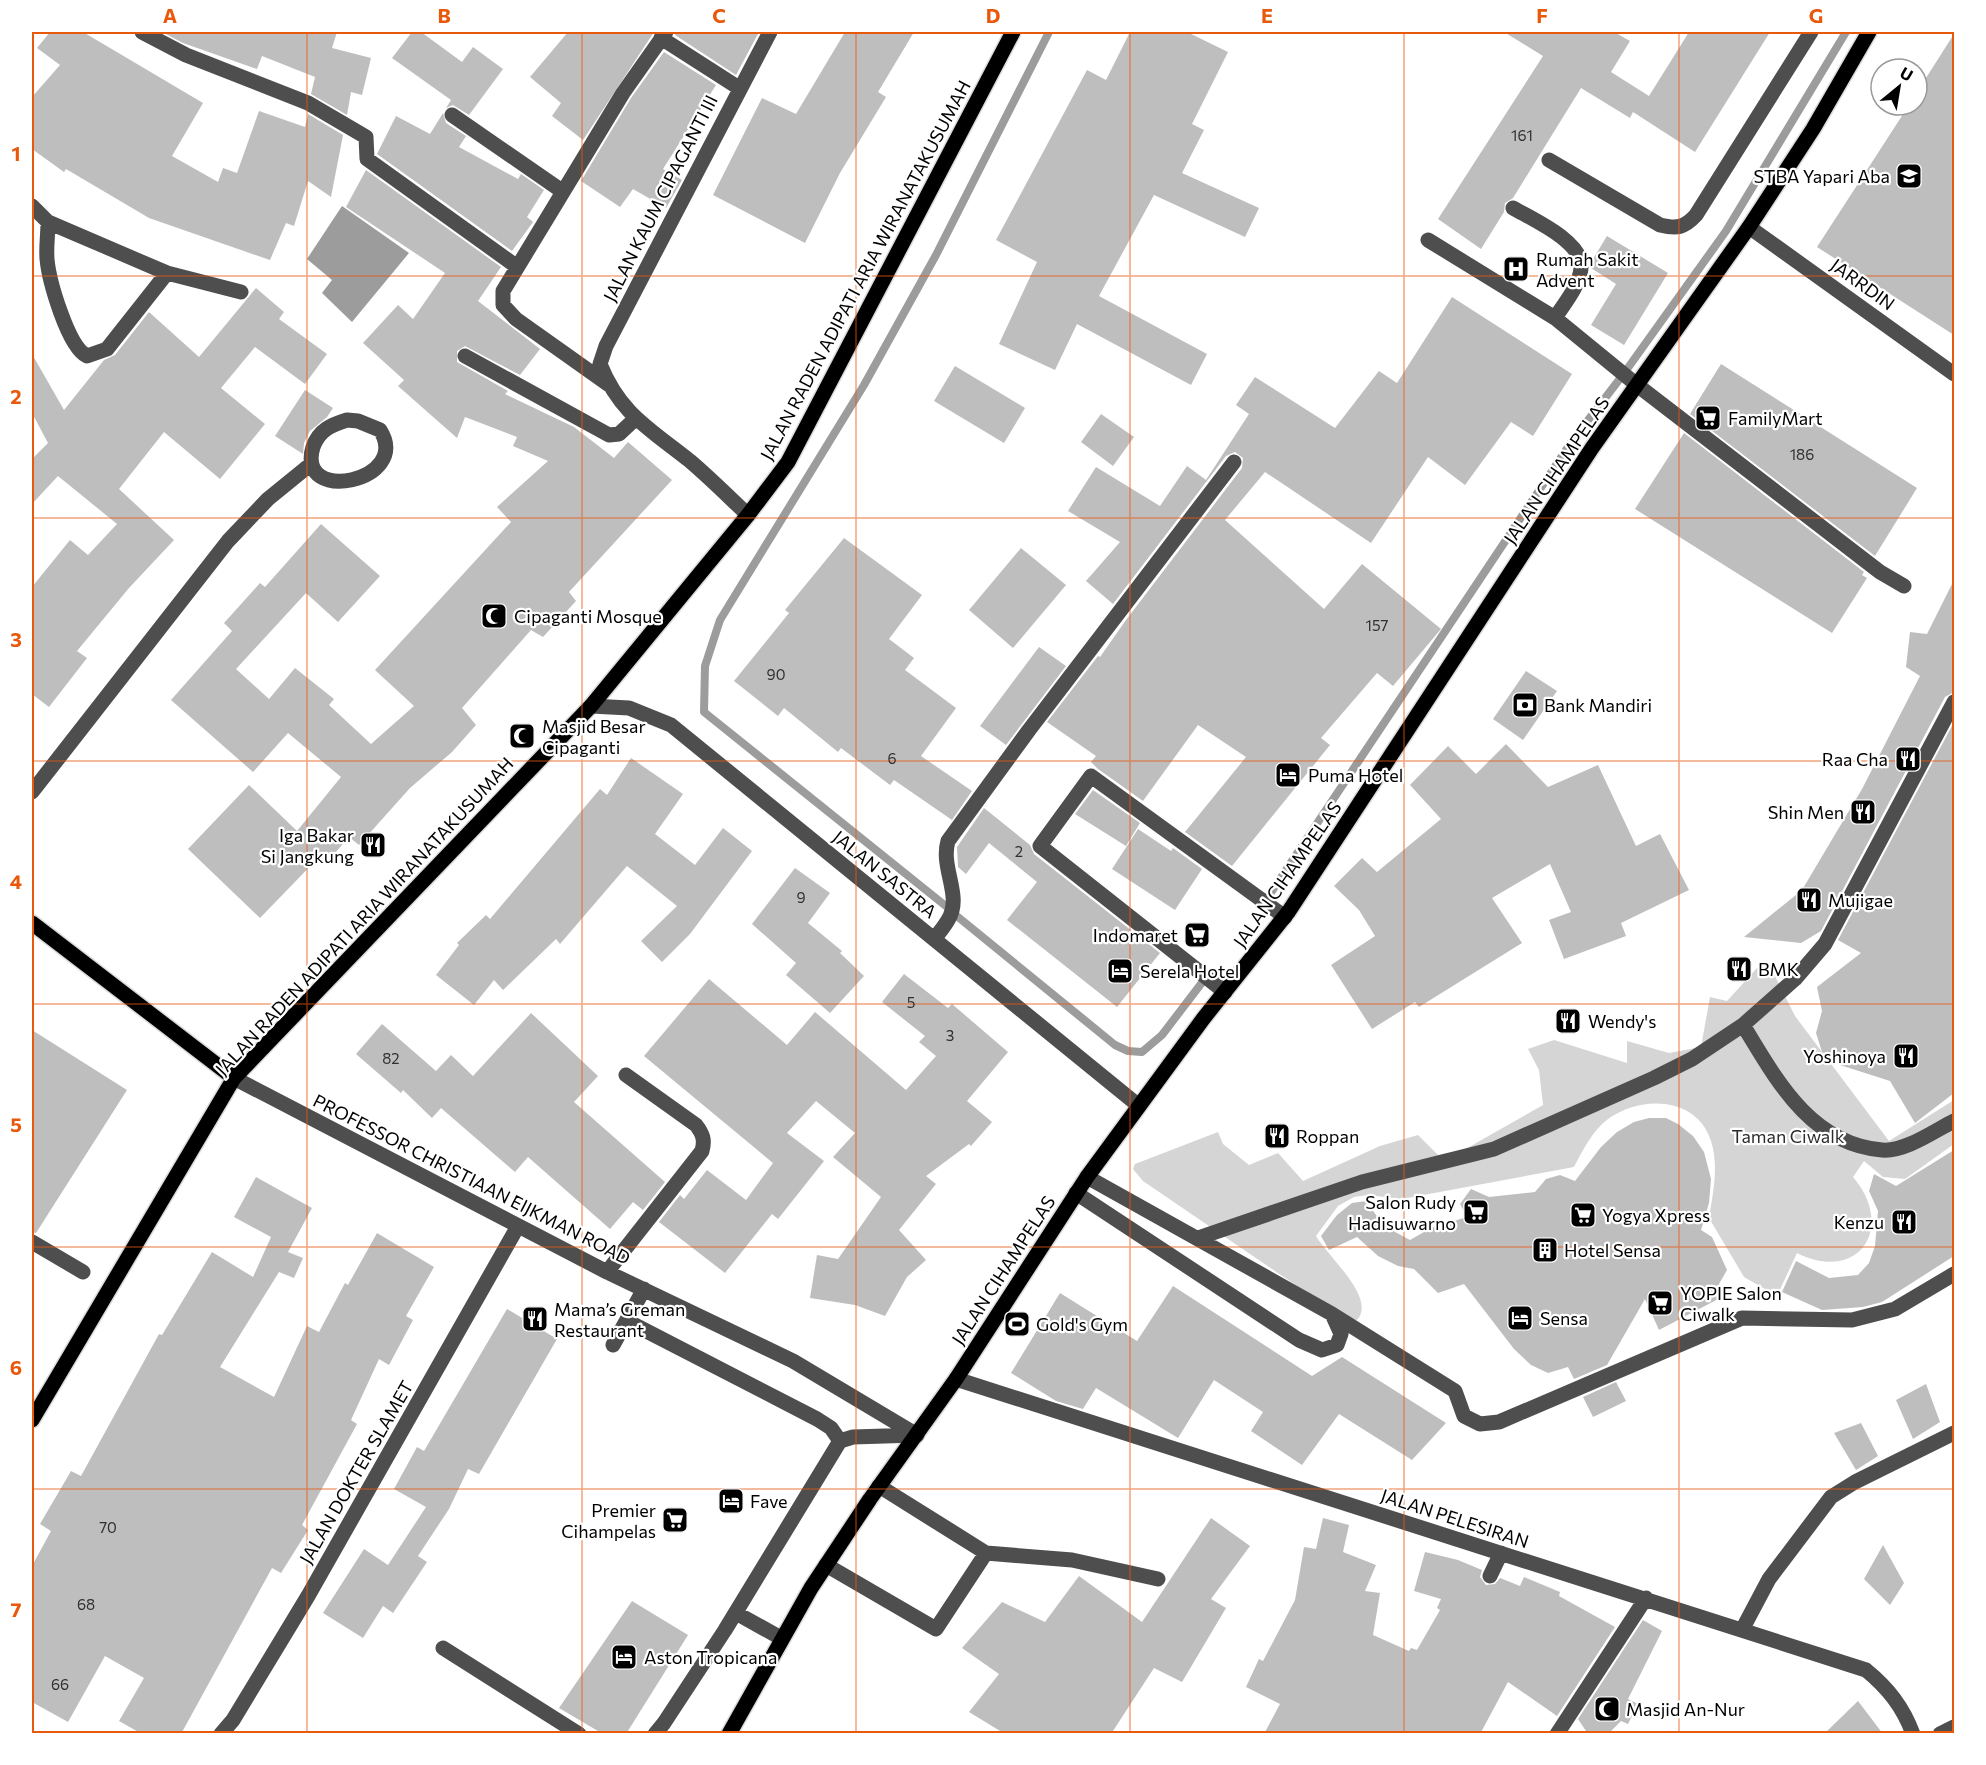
<svg xmlns="http://www.w3.org/2000/svg" width="1986" height="1765" font-family="Commissioner,sans-serif">
  <style>
    .green { fill: #d5d5d5 }
    .water { fill: #9c9c9c }
    .lines { fill: none; stroke-linecap: round; stroke-linejoin: round }
    .stream { stroke: #9c9c9c; stroke-width: 8 }
    .building { fill: #bebebe }
    .major-casing { stroke: #dbdbdb; stroke-width: 18 }
    .minor { stroke: #4e4e4e; stroke-width: 15 }
    .major { stroke: #000; stroke-width: 15 }
    .grid { fill: none; stroke: #e8590c; stroke-width: 1.5; stroke-opacity: 0.55 }
    .labels { text-anchor: middle; dominant-baseline: central; stroke-width: 4.5; stroke-linejoin: round; paint-order: stroke }
    .number-label { font-size: 15px; fill: #303030 }
    .poi-label { font-size: 18px; fill: #000; stroke: #fff; text-anchor: start }
    .street-label { font-size: 18px; fill: #000; stroke: #fff }
    .park-label { font-size: 18px; fill: #2c2c2c; stroke: #fff }
    .neatline { fill: none; stroke: #e8590c; stroke-width: 2 }
    .grid-label { font-size: 20px; text-anchor: middle; font-weight: bold; fill: #e8590c }
  </style>
  <rect width="100%" height="100%" fill="#fff"/>
  <!-- green -->
  <path class="green" d="M1757 968 1772 970 1795 1016 1889 1141 1954 1100V1144L1905 1179 1883 1177 1864 1161 1853 1177C1896 1227 1859 1284 1797 1253L1777 1296 1744 1277 1709 1218C1713 1193 1719 1166 1711 1141 1697 1096 1641 1095 1608 1119 1592 1131 1583 1150 1574 1167L1402 1199 1368 1195 1354 1197 1338 1206 1316 1236C1328 1257 1377 1298 1357 1320L1351 1321 1341 1316 1143 1181 1133 1169 1135 1164 1218 1132 1223 1144 1249 1165 1278 1153 1303 1181 1380 1146 1418 1135 1438 1155 1462 1151 1543 1105 1539 1070 1528 1049 1554 1040 1627 1063V1041L1669 1053 1701 1047 1710 997 1727 1001Z"/>
  <!-- water -->
  <path class="water" d="M342 206 409 253 352 322 322 293 332 280 307 259Z"/>
  <g class="lines">
    <!-- stream -->
    <path class="stream" d="M1625 372 1726 231 1846 32
      M1268 897 1572 441 1622 376
      M947 907 704 712 705 666 720 620 864 385 936 255 1049 32
      M958 917 1115 1045 1128 1051 1142 1052 1162 1035 1204 980"/>
  </g>
  <!-- building -->
  <path class="building" d="M50 32H83L203 103 172 156 218 182 223 168 237 173 259 111 305 127 308 114 343 135 331 197 308 181 294 226 286 223 270 260 149 218 66 169 64 172 32 149V97L60 65 37 48Z
    M162 32H337L332 48 371 58 362 95 351 92 347 115 311 94 315 77 262 56 257 69 183 43Z
    M412 32H421L462 62 473 47 503 69 469 115 453 105 446 108 451 100 392 58Z
    M568 32H654L583 140 552 116 561 103 530 77Z
    M676 32H759L736 75 675 35Z
    M845 32H914L878 92 886 97 840 173 805 243 713 195 762 98 796 114Z
    M1130 32H1187L1228 52 1192 124 1204 130 1182 173 1259 208 1245 237 1154 195 1099 296 1207 354 1191 385 1077 324 1055 370 999 344 1037 262 996 240 1087 70 1106 80Z
    M1504 32H1614L1630 41 1611 72 1649 96 1689 32H1770L1695 152 1633 112 1630 118 1581 88 1513 198 1505 203 1504 212 1481 249 1438 219 1543 56Z
    M1954 34V335L1817 247 1909 105H1917V92Z
    M664 52 716 85 663 169 682 180 666 208 633 189 620 207 581 181 631 98Z
    M443 113 446 123 466 136 459 147 518 179 521 174 544 190 527 217 533 222 512 251 377 154 396 116 430 134Z
    M366 170 501 267 478 301 540 349 520 375 465 346 457 351V362L508 391 505 394 574 427 614 458 628 442 672 480 569 592 576 601 543 637 531 630 462 708 476 725 452 752 410 788 359 845 349 837 328 861 322 854 260 918 188 849 249 785 297 831 341 777 288 733 253 772 171 700 232 631 224 623 260 583 265 587 321 524 380 576 338 622 306 593 236 669 269 699 295 668 334 699 329 705 371 744 414 706 375 670 511 522 497 507 548 461 513 446 517 437 465 417 457 438 398 386 404 380 363 343 398 305 413 319 445 273 346 207Z
    M1607 236 1668 273 1624 345 1591 325 1616 284 1591 268 1590 264Z
    M256 288 284 312 279 319 327 354 305 384 255 347 221 388 265 424 220 479 164 432 119 489 174 540 129 588 77 651 87 658 49 707 32 694V587L70 540 88 555 117 524 58 476 32 504V459L48 443 32 413V354L64 410 104 360 115 355 149 312 199 357Z
    M1452 297 1572 374 1533 436 1511 422 1465 485 1428 457 1371 543 1265 472 1225 520 1324 609 1362 564 1441 629 1393 686 1377 673 1321 738 1330 745 1232 866 1185 832 1246 757 1198 725 1143 801 1098 769 1091 762 1096 756 1047 722 1098 656 1100 657 1126 620 1242 468 1243 458 1235 452 1226 456 1113 604 1086 581 1120 542 1068 511 1096 467 1160 506 1187 466 1206 480 1249 414 1236 405 1255 377 1335 428 1379 371 1397 383Z
    M1721 364 1917 488 1875 556 1690 414Z
    M955 366 1025 408 1004 443 934 401Z
    M305 390 333 408 327 417 310 431 304 443 303 454 275 436Z
    M1101 414 1134 437 1113 466 1081 442Z
    M1684 433 1864 572 1862 575 1867 578 1832 633 1635 509Z
    M844 538 922 595 889 639 914 658 905 670 956 708 921 756 972 791 952 820 894 780 890 785 841 748 838 752 784 708 778 716 734 681 789 613 785 610Z
    M1021 548 1066 585 1013 648 969 610Z
    M1954 580V692L1945 697 1821 931 1801 943 1744 937 1802 890 1862 789 1920 676 1906 667 1910 632 1927 634Z
    M1039 647 1066 666 1006 745 980 726Z
    M1526 671 1557 691 1523 740 1493 719Z
    M1954 722V1093L1915 1123 1890 1081 1840 1065 1822 1052 1816 1033 1822 1011 1817 987 1861 953 1838 940Z
    M1506 744 1548 787 1598 765 1636 846 1660 834 1689 890 1621 923 1626 936 1564 959 1549 920 1571 912 1550 864 1492 898 1522 943 1419 1007 1415 1002 1372 1029 1331 965 1375 936 1359 910 1334 886 1362 858 1377 872 1441 819 1410 785 1448 746 1476 774Z
    M631 758 683 794 655 834 695 865 723 828 752 851 690 934 662 962 641 941 677 906 627 866 560 944 556 939 503 990 494 980 474 1005 436 975 459 945 457 943 486 915 490 919 600 789 607 795Z
    M1093 790 1140 823 1126 846 1075 814Z
    M984 808 1030 845 1034 854 1160 953 1117 1007 1007 920 1037 882 989 843 966 874 958 867 957 847Z
    M1138 829 1171 851 1173 848 1202 869 1175 910 1112 869Z
    M795 868 830 893 808 923 842 951 840 953 864 976 830 1013 786 975 796 963 752 924Z
    M904 974 948 1008 952 1004 1008 1052 967 1101 992 1122 971 1146 969 1144 926 1176 936 1184 899 1230 926 1260 907 1277 885 1316 855 1305 810 1298 817 1255 838 1259 881 1197 833 1157 855 1133 816 1101 787 1133 824 1161 778 1219 772 1214 725 1273 659 1222 680 1195 684 1199 707 1170 746 1200 773 1163 644 1056 709 979 787 1045 815 1012 906 1090 936 1056 919 1042 925 1036 882 1002Z
    M531 1013 598 1076 574 1102 665 1182 643 1210 633 1202 610 1229 528 1157 515 1172 441 1108 432 1118 403 1090 401 1093 356 1054 382 1024 436 1071 451 1055 473 1076Z
    M32 1030 127 1090 36 1233 32 1232Z
    M1649 1118H1666L1678 1124 1693 1136 1704 1152 1711 1179 1709 1203 1701 1230 1712 1237 1727 1270 1719 1284 1722 1297 1659 1330 1645 1299 1607 1365 1574 1379 1568 1367 1548 1373 1531 1365 1514 1349 1464 1284 1438 1293 1414 1269 1398 1266 1378 1256 1357 1237 1329 1250 1321 1236 1337 1215 1352 1203 1366 1201 1384 1226 1410 1240 1431 1228 1467 1217 1460 1204 1471 1189 1489 1197 1535 1192 1546 1179 1560 1175 1575 1181 1601 1147 1617 1132 1634 1122Z
    M1954 1150V1256L1882 1302 1863 1307 1822 1310 1782 1292 1796 1261 1829 1278 1858 1275 1869 1263 1875 1246 1878 1211 1869 1191 1874 1174 1896 1186Z
    M256 1177 312 1208 288 1252 303 1258 294 1278 279 1272 220 1367 274 1397 307 1326 319 1332 345 1283 348 1285 377 1233 434 1267 406 1316 413 1320 389 1365 379 1359 351 1420 357 1424 302 1525 308 1530 281 1573 272 1568 181 1734H142L119 1721 144 1678 105 1656 68 1722 32 1702V1566L51 1531 40 1524 71 1471 81 1476 159 1334 162 1335 212 1252 253 1277 271 1237 234 1217Z
    M1173 1286 1312 1376 1342 1357 1446 1423 1412 1460 1339 1414 1302 1465 1251 1431 1263 1412 1214 1380 1178 1438 1096 1388 1083 1409 1056 1401 1011 1373 1060 1293 1137 1341Z
    M507 1309 557 1339 479 1474 468 1469 449 1509 418 1556 427 1562 393 1613 383 1606 363 1638 323 1613 364 1549 388 1565 426 1507 394 1489 417 1447 424 1451Z
    M1616 1382 1626 1401 1593 1417 1583 1397Z
    M1926 1384 1940 1422 1913 1439 1896 1400Z
    M1861 1423 1878 1456 1856 1470 1834 1433Z
    M1211 1518 1250 1546 1211 1599 1226 1608 1182 1682 1154 1668 1111 1734H1005L969 1712 999 1674 962 1648 1002 1602 1045 1622 1079 1576 1142 1622Z
    M1323 1518 1349 1525 1343 1552 1376 1565 1365 1591 1380 1593 1373 1635 1409 1651 1411 1648 1417 1650 1440 1610 1437 1608 1441 1599 1414 1591 1425 1552 1458 1560 1482 1570 1480 1577 1486 1585 1495 1584 1500 1578 1520 1586 1524 1577 1560 1592 1559 1596 1615 1627 1557 1716 1508 1682 1480 1734H1264L1280 1704 1246 1687 1259 1659 1263 1661 1295 1600 1304 1547 1316 1549Z
    M1883 1545 1904 1583 1890 1605 1864 1579Z
    M632 1601 688 1635 626 1734H603L559 1708Z
    M1643 1620 1662 1631 1628 1699 1638 1704 1628 1724 1621 1721 1608 1734H1588L1578 1719Z
    M1858 1701 1883 1734H1824Z"/>
  <g class="lines">
    <!-- major casing -->
    <g class="major-casing">
      <path id="major" d="M32 923 234 1078
        M32 1420 234 1078 591 706 748 515 788 462 1013 32
        M729 1734 811 1588 870 1499 956 1379 1087 1177 1203 1019 1289 911 1592 448 1749 227 1813 129 1869 32"/>
    </g>
    <!-- minor -->
    <path class="minor" d="M142 32 186 55 308 103 366 137 367 159 516 266
      M661 38 739 88
      M452 115 562 191
      M1549 160 1660 225C1677 229 1684 228 1696 215L1811 32
      M32 206 48 222 167 273 241 292
      M1513 208C1532 219 1584 242 1581 268 1580 285 1564 304 1555 318
      M48 222C48 234 46 247 47 259 49 281 68 347 87 356L107 349 167 273
      M1749 227 1954 374
      M1428 240 1555 318 1637 385 1880 572 1904 586
      M465 356 609 435 619 434 635 419
      M609 385 516 319 503 305V291L623 93 666 32
      M347 420 358 421 380 430C413 481 295 506 313 447 319 430 331 425 347 420Z
      M748 515C729 497 710 478 690 461 650 429 620 414 600 364L606 346 770 32
      M591 706 629 708 671 725 1139 1106
      M32 792 228 541 268 499 311 464
      M934 939C939 933 944 927 948 920 963 896 940 868 948 841L1029 730 1234 462
      M1225 992 1040 846 1091 776 1285 917
      M1743 1025C1776 1079 1810 1144 1882 1150 1905 1152 1934 1131 1954 1121
      M234 1078 607 1272 793 1361 917 1435
      M1087 1177 1332 1314 1455 1391 1464 1416 1480 1424 1499 1422 1742 1318 1852 1320 1895 1309 1954 1274
      M1076 1193 1299 1340 1322 1350 1337 1345 1341 1334 1332 1314
      M1198 1238 1362 1182 1494 1149 1654 1078 1692 1059 1743 1025 1795 979 1825 944 1954 702
      M32 1242 83 1272
      M607 1272 702 1151C705 1140 703 1134 696 1125L626 1075
      M627 1321 817 1419 831 1428 840 1441
      M613 1345 644 1289
      M956 1379 1866 1670C1888 1688 1903 1707 1913 1734
      M879 1486 986 1553
      M826 1565 936 1629 986 1553 1072 1560 1158 1579
      M1490 1576 1501 1553
      M736 1613 781 1638
      M1742 1630 1769 1579 1831 1497 1855 1482 1954 1433
      M443 1648 579 1734
      M221 1734 233 1720 308 1596 518 1226
      M655 1734 664 1723 725 1630 840 1441 853 1437 917 1435
      M1557 1734 1646 1598
      M1940 1734 1954 1727"/>
    <!-- major -->
    <use href="#major" class="major"/>
  </g>
  <!-- grid -->
  <path class="grid" d="M307 32V1734M582 32V1734M856 32V1734M1130 32V1734M1404 32V1734M1679 32V1734M32 276H1954M32 518H1954M32 761H1954M32 1004H1954M32 1247H1954M32 1489H1954"/>
  <!-- icons -->
  <defs>
    <g id="university-square" transform="scale(1.35)"><rect x="-9" y="-9" width="18" height="18" rx="4" fill="#000" stroke="#fff"/><path d="M0-5L7-2L0 1L-7-2ZM-4 1L0 2.5L4 1V4Q0 6-4 4Z" fill="#fff"/></g>
    <g id="hospital-square" transform="scale(1.35)"><rect x="-9" y="-9" width="18" height="18" rx="4" fill="#000" stroke="#fff"/><path d="M-5-5h3v3.5h4V-5h3V5h-3V1.5h-4V5h-3Z" fill="#fff"/></g>
    <g id="supermarket-square" transform="scale(1.35)"><rect x="-9" y="-9" width="18" height="18" rx="4" fill="#000" stroke="#fff"/><path d="M-6-5.5h2.5l.6 2H6L4.5 2H-2.5L-4.4-4H-6ZM-1.5 3.2a1.3 1.3 0 1 0 .1 0ZM3 3.2a1.3 1.3 0 1 0 .1 0Z" fill="#fff"/></g>
    <g id="mosque-square" transform="scale(1.35)"><rect x="-9" y="-9" width="18" height="18" rx="4" fill="#000" stroke="#fff"/><path d="M3.5-4.9A6 6 0 1 0 3.5 4.9A5 5 0 1 1 3.5-4.9Z" fill="#fff"/></g>
    <g id="bank-square" transform="scale(1.35)"><rect x="-9" y="-9" width="18" height="18" rx="4" fill="#000" stroke="#fff"/><path d="M-6-4H6V4H-6ZM0-2.3a2.3 2.3 0 1 0 0 4.6a2.3 2.3 0 1 0 0-4.6Z" fill="#fff"/></g>
    <g id="restaurant-square" transform="scale(1.35)"><rect x="-9" y="-9" width="18" height="18" rx="4" fill="#000" stroke="#fff"/><path d="M-5-6h1v4h1v-4h1v4h1v-4h1v5L-1.5 .5V6h-2V.5L-5-1ZM5-6V6H3V1.5H1.5Q1.5-4 5-6Z" fill="#fff"/></g>
    <g id="hotel-square" transform="scale(1.35)"><rect x="-9" y="-9" width="18" height="18" rx="4" fill="#000" stroke="#fff"/><path d="M-6-4.5h1.5V1H6V5H4.5V3h-9V5H-6ZM-4 0a1.8 1.8 0 1 1 3.6 0ZM.5 0V-2.5h3Q6-2.5 6 0Z" fill="#fff"/></g>
    <g id="building-square" transform="scale(1.35)"><rect x="-9" y="-9" width="18" height="18" rx="4" fill="#000" stroke="#fff"/><path d="M-4-6H4V6H1V3H-1V6H-4ZM-2.5-4.3h1.7v1.8h-1.7ZM.8-4.3h1.7v1.8H.8ZM-2.5-1h1.7V.8h-1.7ZM.8-1h1.7V.8H.8Z" fill="#fff"/></g>
    <g id="stadium-square" transform="scale(1.35)"><rect x="-9" y="-9" width="18" height="18" rx="4" fill="#000" stroke="#fff"/><path d="M0-5a6.5 5 0 1 0 0 10a6.5 5 0 1 0 0-10ZM-3.5-1.8h7v3.6h-7Z" fill="#fff"/></g>
  </defs>
  <g fill-rule="evenodd">
    <use href="#university-square" x="1909" y="176"/>
    <use href="#hospital-square" x="1516" y="269"/>
    <use href="#supermarket-square" x="1708" y="418"/>
    <use href="#mosque-square" x="494" y="616"/>
    <use href="#bank-square" x="1525" y="705"/>
    <use href="#mosque-square" x="522" y="736"/>
    <use href="#restaurant-square" x="1908" y="759"/>
    <use href="#hotel-square" x="1288" y="775"/>
    <use href="#restaurant-square" x="1863" y="812"/>
    <use href="#restaurant-square" x="373" y="845"/>
    <use href="#restaurant-square" x="1809" y="900"/>
    <use href="#supermarket-square" x="1197" y="935"/>
    <use href="#restaurant-square" x="1739" y="969"/>
    <use href="#hotel-square" x="1120" y="971"/>
    <use href="#restaurant-square" x="1568" y="1021"/>
    <use href="#restaurant-square" x="1906" y="1056"/>
    <use href="#restaurant-square" x="1277" y="1136"/>
    <use href="#supermarket-square" x="1476" y="1212"/>
    <use href="#supermarket-square" x="1583" y="1215"/>
    <use href="#restaurant-square" x="1904" y="1222"/>
    <use href="#building-square" x="1545" y="1250"/>
    <use href="#supermarket-square" x="1660" y="1303"/>
    <use href="#hotel-square" x="1520" y="1318"/>
    <use href="#restaurant-square" x="535" y="1319"/>
    <use href="#stadium-square" x="1017" y="1324"/>
    <use href="#hotel-square" x="731" y="1501"/>
    <use href="#supermarket-square" x="675" y="1520"/>
    <use href="#hotel-square" x="624" y="1657"/>
    <use href="#mosque-square" x="1607" y="1709"/>
  </g>
  <g class="labels">
    <!-- number labels -->
    <g class="number-label">
      <text x="1522" y="135">161</text>
      <text x="1802" y="454">186</text>
      <text x="1377" y="625">157</text>
      <text x="776" y="674">90</text>
      <text x="892" y="758">6</text>
      <text x="1019" y="851">2</text>
      <text x="801" y="897">9</text>
      <text x="911" y="1002">5</text>
      <text x="950" y="1035">3</text>
      <text x="391" y="1058">82</text>
      <text x="108" y="1527">70</text>
      <text x="86" y="1604">68</text>
      <text x="60" y="1684">66</text>
    </g>
    <!-- poi labels -->
    <g class="poi-label">
      <text x="1890" y="176" text-anchor="end">STBA Yapari Aba</text>
      <text x="1536" y="259">Rumah Sakit<tspan x="1536" dy="21">Advent</tspan></text>
      <text x="1728" y="418">FamilyMart</text>
      <text x="514" y="616">Cipaganti Mosque</text>
      <text x="1544" y="705">Bank Mandiri</text>
      <text x="542" y="726">Masjid Besar<tspan x="542" dy="21">Cipaganti</tspan></text>
      <text x="1888" y="759" text-anchor="end">Raa Cha</text>
      <text x="1308" y="775">Puma Hotel</text>
      <text x="1844" y="812" text-anchor="end">Shin Men</text>
      <text x="354" y="835" text-anchor="end">Iga Bakar<tspan x="354" dy="21">Si Jangkung</tspan></text>
      <text x="1828" y="900">Mujigae</text>
      <text x="1178" y="935" text-anchor="end">Indomaret</text>
      <text x="1758" y="969">BMK</text>
      <text x="1140" y="971">Serela Hotel</text>
      <text x="1588" y="1021">Wendy's</text>
      <text x="1886" y="1056" text-anchor="end">Yoshinoya</text>
      <text x="1296" y="1136">Roppan</text>
      <text x="1456" y="1202" text-anchor="end">Salon Rudy<tspan x="1456" dy="21">Hadisuwarno</tspan></text>
      <text x="1602" y="1215">Yogya Xpress</text>
      <text x="1884" y="1222" text-anchor="end">Kenzu</text>
      <text x="1564" y="1250">Hotel Sensa</text>
      <text x="1680" y="1293">YOPIE Salon<tspan x="1680" dy="21">Ciwalk</tspan></text>
      <text x="554" y="1309">Mama’s Greman<tspan x="554" dy="21">Restaurant</tspan></text>
      <text x="1540" y="1318">Sensa</text>
      <text x="1036" y="1324">Gold's Gym</text>
      <text x="750" y="1501">Fave</text>
      <text x="656" y="1510" text-anchor="end">Premier<tspan x="656" dy="21">Cihampelas</tspan></text>
      <text x="644" y="1657">Aston Tropicana</text>
      <text x="1626" y="1709">Masjid An-Nur</text>
    </g>
    <!-- street labels -->
    <g class="street-label">
      <text transform="translate(660 198) rotate(-63)">JALAN KAUM CIPAGANTI III</text>
      <text transform="translate(865 270) rotate(-62)">JALAN RADEN ADIPATI ARIA WIRANATAKUSUMAH</text>
      <text transform="translate(1863 284) rotate(36)">JARRDIN</text>
      <text transform="translate(1556 470) rotate(-56)">JALAN CIHAMPELAS</text>
      <text transform="translate(885 874) rotate(39)">JALAN SASTRA</text>
      <text transform="translate(1287 874) rotate(-55)">JALAN CIHAMPELAS</text>
      <text transform="translate(364 916) rotate(-47)">JALAN RADEN ADIPATI ARIA WIRANATAKUSUMAH</text>
      <text transform="translate(472 1179) rotate(27)">PROFESSOR CHRISTIAAN EIJKMAN ROAD</text>
      <text transform="translate(1003 1270) rotate(-57)">JALAN CIHAMPELAS</text>
      <text transform="translate(356 1472) rotate(-60)">JALAN DOKTER SLAMET</text>
      <text transform="translate(1455 1518) rotate(18)">JALAN PELESIRAN</text>
    </g>
    <!-- park labels -->
    <g class="park-label">
      <text x="1788" y="1136">Taman Ciwalk</text>
    </g>
  </g>
  <!-- border -->
  <rect width="1986" height="1765" fill="none" stroke="#ffffff" stroke-width="66"/>
  <!-- north arrow -->
  <g transform="translate(1899 87) rotate(30)"><circle r="28" fill="#ffffff" stroke="#999999" stroke-width="1.5"/>
  <path d="M0-4.5L10 22L0 15L-10 22Z" fill="#000000"/>
  <text y="-9" font-size="16" font-weight="bold" text-anchor="middle" fill="#000000">U</text>
  </g>
  <rect x="33" y="33" width="1920" height="1699" class="neatline"/>
  <g class="grid-label">
    <text x="170" y="23">A</text>
    <text x="444" y="23">B</text>
    <text x="719" y="23">C</text>
    <text x="993" y="23">D</text>
    <text x="1267" y="23">E</text>
    <text x="1542" y="23">F</text>
    <text x="1816" y="23">G</text>
    <text x="16" y="161">1</text>
    <text x="16" y="404">2</text>
    <text x="16" y="647">3</text>
    <text x="16" y="889">4</text>
    <text x="16" y="1132">5</text>
    <text x="16" y="1375">6</text>
    <text x="16" y="1617">7</text>
  </g>
</svg>
